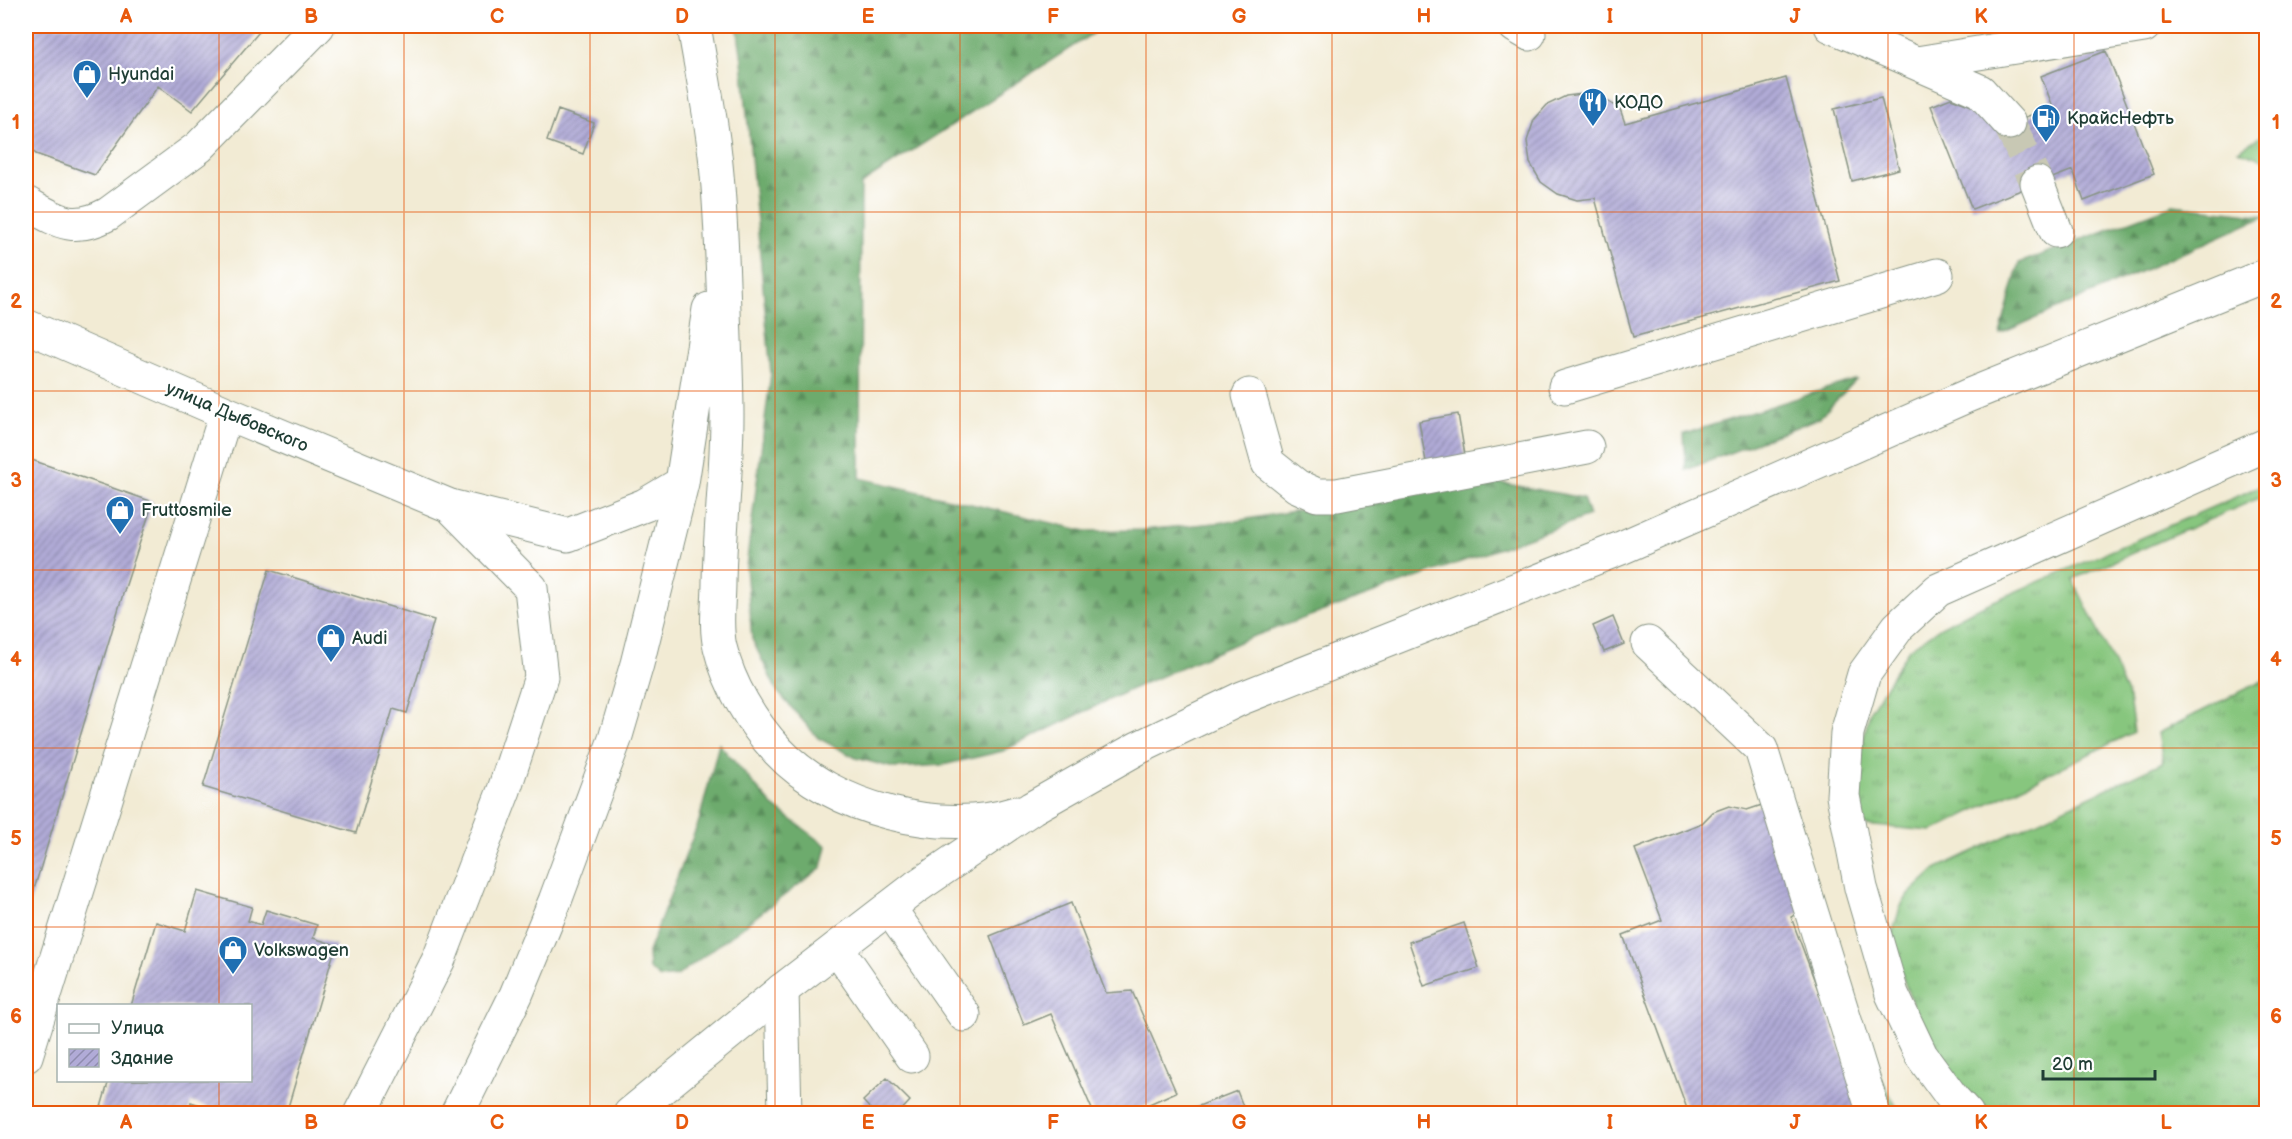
<svg xmlns="http://www.w3.org/2000/svg" width="2292" height="1139" font-family="'Balsamiq Sans',sans-serif">
  <style>
    .grass { fill: url(#grass-tufts); stroke: #538259; stroke-width: 1.5 }
    .forest { fill: url(#forest-firs); stroke: #467450; stroke-width: 1.5 }
    .building { fill: url(#building-hatch) }
    .lines { fill: none; stroke-linecap: round; stroke-linejoin: round }
    .minor-tunnel { stroke: #c8c8b4; stroke-width: 33; stroke-dasharray: 33 16; stroke-linecap: butt }
    .minor-casing { stroke: #889484; stroke-width: 35 }
    .major-casing { stroke: #889484; stroke-width: 35 }
    .minor { stroke: #fff; stroke-width: 33 }
    .major { stroke: #fff; stroke-width: 33 }
    .grid { fill: none; stroke: #e8590c; stroke-width: 1.5; stroke-opacity: 0.55 }
    .labels { text-anchor: middle; dominant-baseline: central; stroke-width: 4.5; stroke-linejoin: round; paint-order: stroke }
    .poi-label { font-size: 18px; fill: #1f3d34; stroke: #fff; text-anchor: start }
    .street-label { font-size: 18px; fill: #1f3d34; stroke: #fff }
    .neatline { fill: none; stroke: #e8590c; stroke-width: 2 }
    .grid-label { font-size: 20px; text-anchor: middle; font-weight: bold; fill: #e8590c }
  </style>
  <defs>
    <pattern id="grass-tufts" width="24" height="20" patternUnits="userSpaceOnUse" patternTransform="scale(1.5)"><rect width="24" height="20" fill="#87c67e"/><path d="M3 7l-1-3M5 7V3M7 7l1-3M15 17l-1-3M17 17v-4M19 17l1-3" fill="none" stroke="#6ea268"/></pattern>
    <pattern id="forest-firs" width="22" height="20" patternUnits="userSpaceOnUse" patternTransform="scale(1.5)"><rect width="22" height="20" fill="#6dab6d"/><path d="M5 1l3.5 6h-7zM16 11l3.5 6h-7z" fill="#598c5a"/></pattern>
    <pattern id="building-hatch" width="6" height="6" patternUnits="userSpaceOnUse" patternTransform="scale(1.5)"><rect width="6" height="6" fill="#b1abd7"/><path d="M-1 1l2-2M0 6l6-6M5 7l2-2" fill="none" stroke="#8f8caf"/></pattern>
  </defs>
  <rect width="100%" height="100%" fill="#fff"/>
  <filter id="ink" filterUnits="userSpaceOnUse"><feTurbulence type="fractalNoise" baseFrequency=".0167" numOctaves="2"/><feDisplacementMap in="SourceGraphic" scale="12" xChannelSelector="R" yChannelSelector="G"/><feConvolveMatrix kernelMatrix="1 2 1 2 8 2 1 2 1" color-interpolation-filters="sRGB"/></filter>
  <filter id="wash" filterUnits="userSpaceOnUse"><feTurbulence type="fractalNoise" baseFrequency=".008" numOctaves="4" result="noise"/><feDisplacementMap in="SourceGraphic" scale="24" xChannelSelector="R" yChannelSelector="G"/><feGaussianBlur stdDeviation="1.35" result="paint"/><feColorMatrix in="noise" values="0 0 0 0 0 0 0 0 0 0 0 0 0 0 0 0 0 1.4 0 .05"/><feComposite in="paint" operator="in"/></filter>
  <g filter="url(#wash)">
    <rect width="100%" height="100%" fill="#f2ebd4"/>
    <!-- grass -->
    <path class="grass" d="M2266 133V161L2238 150Z
      M2266 484V495L2073 579 2114 664 2129 699 2134 732 1932 831 1863 825 1858 789 1861 750 1870 711 1909 649 1941 627 1975 609Z
      M2266 679V1113L1972 1114 1934 1066 1890 941 1900 908 1908 895 1936 869 2163 762 2158 733Z
      M1866 1051 1900 1113H1887Z"/>
    <!-- forest -->
    <path class="forest" d="M737 26H1104L861 184 860 478 1086 531 1143 530 1236 521 1480 479 1583 498 1589 516 1246 639 1127 691 1003 751 943 765 894 768 856 758 818 738 777 691 752 639 746 567 771 373 742 60Z
      M2173 205 2266 216 2000 334 2019 263Z
      M1857 379 1819 418 1686 470 1684 434Z
      M719 744 772 805 827 846 822 867 677 976 660 978 649 969 648 952 699 821Z"/>
    <g id="blocks">
      <!-- building -->
      <path class="building" d="M26 26H264L192 111 158 86 95 175 36 154 26 145Z
        M2106 51 2154 174 2084 201 2073 170 1972 209 1931 106 1951 98 1995 115 2009 123 2053 107 2041 76Z
        M1786 78 1840 281 1633 337 1595 198 1577 200 1558 194 1541 182 1530 163 1527 141 1534 120 1547 105 1566 96 1583 94 1602 98 1620 109 1625 123Z
        M1881 98 1899 169 1852 181 1834 109Z
        M558 110 594 123 583 154 547 141Z
        M1458 414 1466 461 1427 468 1419 421Z
        M26 458 153 502 123 594 26 916Z
        M269 570 434 620 407 713 393 709 356 833 203 787Z
        M1613 617 1624 644 1604 652 1593 626Z
        M1774 801 1807 907 1791 917 1864 1114H1689L1623 935 1662 920 1635 849 1702 823 1713 812 1729 806 1747 810Z
        M197 891 252 907 248 921 261 925 266 910 317 925 313 938 336 945 286 1114H228L191 1102 188 1114H99L109 1080H250V1006H131L156 922 185 931Z
        M1071 903 1106 993 1132 991 1176 1092 1127 1114H1094L1051 1014 1024 1025 990 936Z
        M1464 923 1479 968 1424 986 1409 942Z
        M887 1078 910 1101 898 1114H875L863 1101Z
        M1237 1091 1246 1114H1187L1186 1111Z"/>
    </g>
  </g>
  <g filter="url(#ink)">
    <use href="#blocks" fill-opacity="0" stroke="#889484" stroke-width="1.5"/>
    <g class="lines">
      <!-- minor-tunnel -->
      <path class="minor-tunnel" d="M2009 123 2037 183"/>
      <!-- minor casing -->
      <g class="minor-casing">
        <path id="minor" d="M1515 26 1529 34
          M1831 26 1980 91 2009 123
          M1917 63 2144 26
          M2037 183 2056 231
          M26 203C58 221 73 233 108 214L199 147 318 26
          M26 326 226 413 450 506 531 588 541 677 504 790 439 959 360 1114
          M1565 387 1937 275
          M1249 395 1268 463 1297 486 1317 495H1337L1587 447
          M1648 643 1761 749 1874 1114
          M889 908 964 1015
          M837 948 912 1056
          M782 990 785 1114
          M26 1056 226 413
          M1967 1114 1954 1100 1921 1055 1892 994 1861 888 1843 796 1847 733 1864 674 1898 627 1938 590 2266 445"/>
      </g>
      <!-- major casing -->
      <g class="major-casing">
        <path id="major" d="M694 26C701 68 710 111 715 155 721 206 722 258 724 310 725 345 727 381 727 416 727 471 720 526 719 582 719 603 715 626 720 647 729 685 752 723 778 751 832 809 942 837 1016 813
          M450 506 568 535 645 505 682 483
          M457 1114 516 995 555 901 615 739 637 664 682 483 709 309
          M630 1114 782 990 916 887 1032 808 1138 748 1242 698 1621 548 1967 396 2266 275"/>
      </g>
      <!-- minor -->
      <use href="#minor" class="minor"/>
      <!-- major -->
      <use href="#major" class="major"/>
    </g>
  </g>
  <!-- grid -->
  <path class="grid" d="M219 26V1006M404 26V1114M590 26V1114M775 26V1114M960 26V1114M1146 26V1114M1332 26V1114M1517 26V1114M1702 26V1114M1888 26V1114M2074 26V1114M26 212H2266M26 391H2266M26 570H2266M26 748H2266M26 927H2266M219 1080V1114"/>
  <!-- icons -->
  <defs>
    <g id="shop-pin" transform="scale(1.5)"><path d="M0 17L-7.5 6A9.5 9.5 0 1 1 7.5 6Z" fill="#1f6fb2" stroke="#fff"/><path d="M-5-2.5h2.3a2.7 3.5 0 0 1 5.4 0H5L5.5 6h-11ZM-1.5-2.5h3a1.5 2.3 0 0 0-3 0Z" fill="#fff"/></g>
    <g id="restaurant-pin" transform="scale(1.5)"><path d="M0 17L-7.5 6A9.5 9.5 0 1 1 7.5 6Z" fill="#1f6fb2" stroke="#fff"/><path d="M-5-6h1v4h1v-4h1v4h1v-4h1v5L-1.5 .5V6h-2V.5L-5-1ZM5-6V6H3V1.5H1.5Q1.5-4 5-6Z" fill="#fff"/></g>
    <g id="fuel-pin" transform="scale(1.5)"><path d="M0 17L-7.5 6A9.5 9.5 0 1 1 7.5 6Z" fill="#1f6fb2" stroke="#fff"/><path d="M-5.5-6h7V0h2V4h1.3V-2.5L3-4.5l.8-.8L6-3V5H2.5V1h-1V6h-7ZM-4.2-4.7v3.2H.2V-4.7Z" fill="#fff"/></g>
  </defs>
  <g fill-rule="evenodd">
    <use href="#shop-pin" x="87" y="74"/>
    <use href="#restaurant-pin" x="1593" y="102"/>
    <use href="#fuel-pin" x="2046" y="118"/>
    <use href="#shop-pin" x="120" y="510"/>
    <use href="#shop-pin" x="331" y="638"/>
    <use href="#shop-pin" x="233" y="950"/>
  </g>
  <g class="labels">
    <!-- poi labels -->
    <g class="poi-label">
      <text x="108" y="74">Hyundai</text>
      <text x="1614" y="102">КОДО</text>
      <text x="2067" y="118">КрайсНефть</text>
      <text x="141" y="510">Fruttosmile</text>
      <text x="352" y="638">Audi</text>
      <text x="254" y="950">Volkswagen</text>
    </g>
    <!-- street labels -->
    <g class="street-label">
      <text transform="translate(237 417) rotate(23)">улица Дыбовского</text>
    </g>
  </g>
  <!-- margin -->
  <rect width="2292" height="1139" fill="none" stroke="#fff" stroke-width="66"/>
  <!-- legend -->
  <rect x="57" y="1004" width="195" height="78" fill="#ffffff" stroke="#a5b1ae" stroke-width="1.5"/>
  <rect x="69" y="1024" width="30" height="9" fill="#ffffff" stroke="#a5b1ae" stroke-width="1.5"/>
  <text x="111" y="1034" font-size="18" fill="#1f3d34">Улица</text>
  <rect x="69" y="1049" width="30" height="18" fill="url(#building-hatch)" stroke="#a5b1ae" stroke-width="1.5"/>
  <text x="111" y="1064" font-size="18" fill="#1f3d34">Здание</text>
  <!-- scale -->
  <path d="M2043 1070v9h112v-9" fill="none" stroke="#1f3d34" stroke-width="3"/>
  <text x="2052" y="1070" font-size="18" fill="#1f3d34" stroke="#ffffff" stroke-width="4.5" paint-order="stroke">20 m</text>
  <rect x="33" y="33" width="2226" height="1073" class="neatline"/>
  <g class="grid-label">
    <text x="126" y="23">A</text>
    <text x="311" y="23">B</text>
    <text x="497" y="23">C</text>
    <text x="682" y="23">D</text>
    <text x="868" y="23">E</text>
    <text x="1053" y="23">F</text>
    <text x="1239" y="23">G</text>
    <text x="1424" y="23">H</text>
    <text x="1610" y="23">I</text>
    <text x="1795" y="23">J</text>
    <text x="1981" y="23">K</text>
    <text x="2166" y="23">L</text>
    <text x="16" y="129">1</text>
    <text x="2276" y="129">1</text>
    <text x="16" y="308">2</text>
    <text x="2276" y="308">2</text>
    <text x="16" y="487">3</text>
    <text x="2276" y="487">3</text>
    <text x="16" y="666">4</text>
    <text x="2276" y="666">4</text>
    <text x="16" y="845">5</text>
    <text x="2276" y="845">5</text>
    <text x="16" y="1023">6</text>
    <text x="2276" y="1023">6</text>
    <text x="126" y="1129">A</text>
    <text x="311" y="1129">B</text>
    <text x="497" y="1129">C</text>
    <text x="682" y="1129">D</text>
    <text x="868" y="1129">E</text>
    <text x="1053" y="1129">F</text>
    <text x="1239" y="1129">G</text>
    <text x="1424" y="1129">H</text>
    <text x="1610" y="1129">I</text>
    <text x="1795" y="1129">J</text>
    <text x="1981" y="1129">K</text>
    <text x="2166" y="1129">L</text>
  </g>
</svg>
